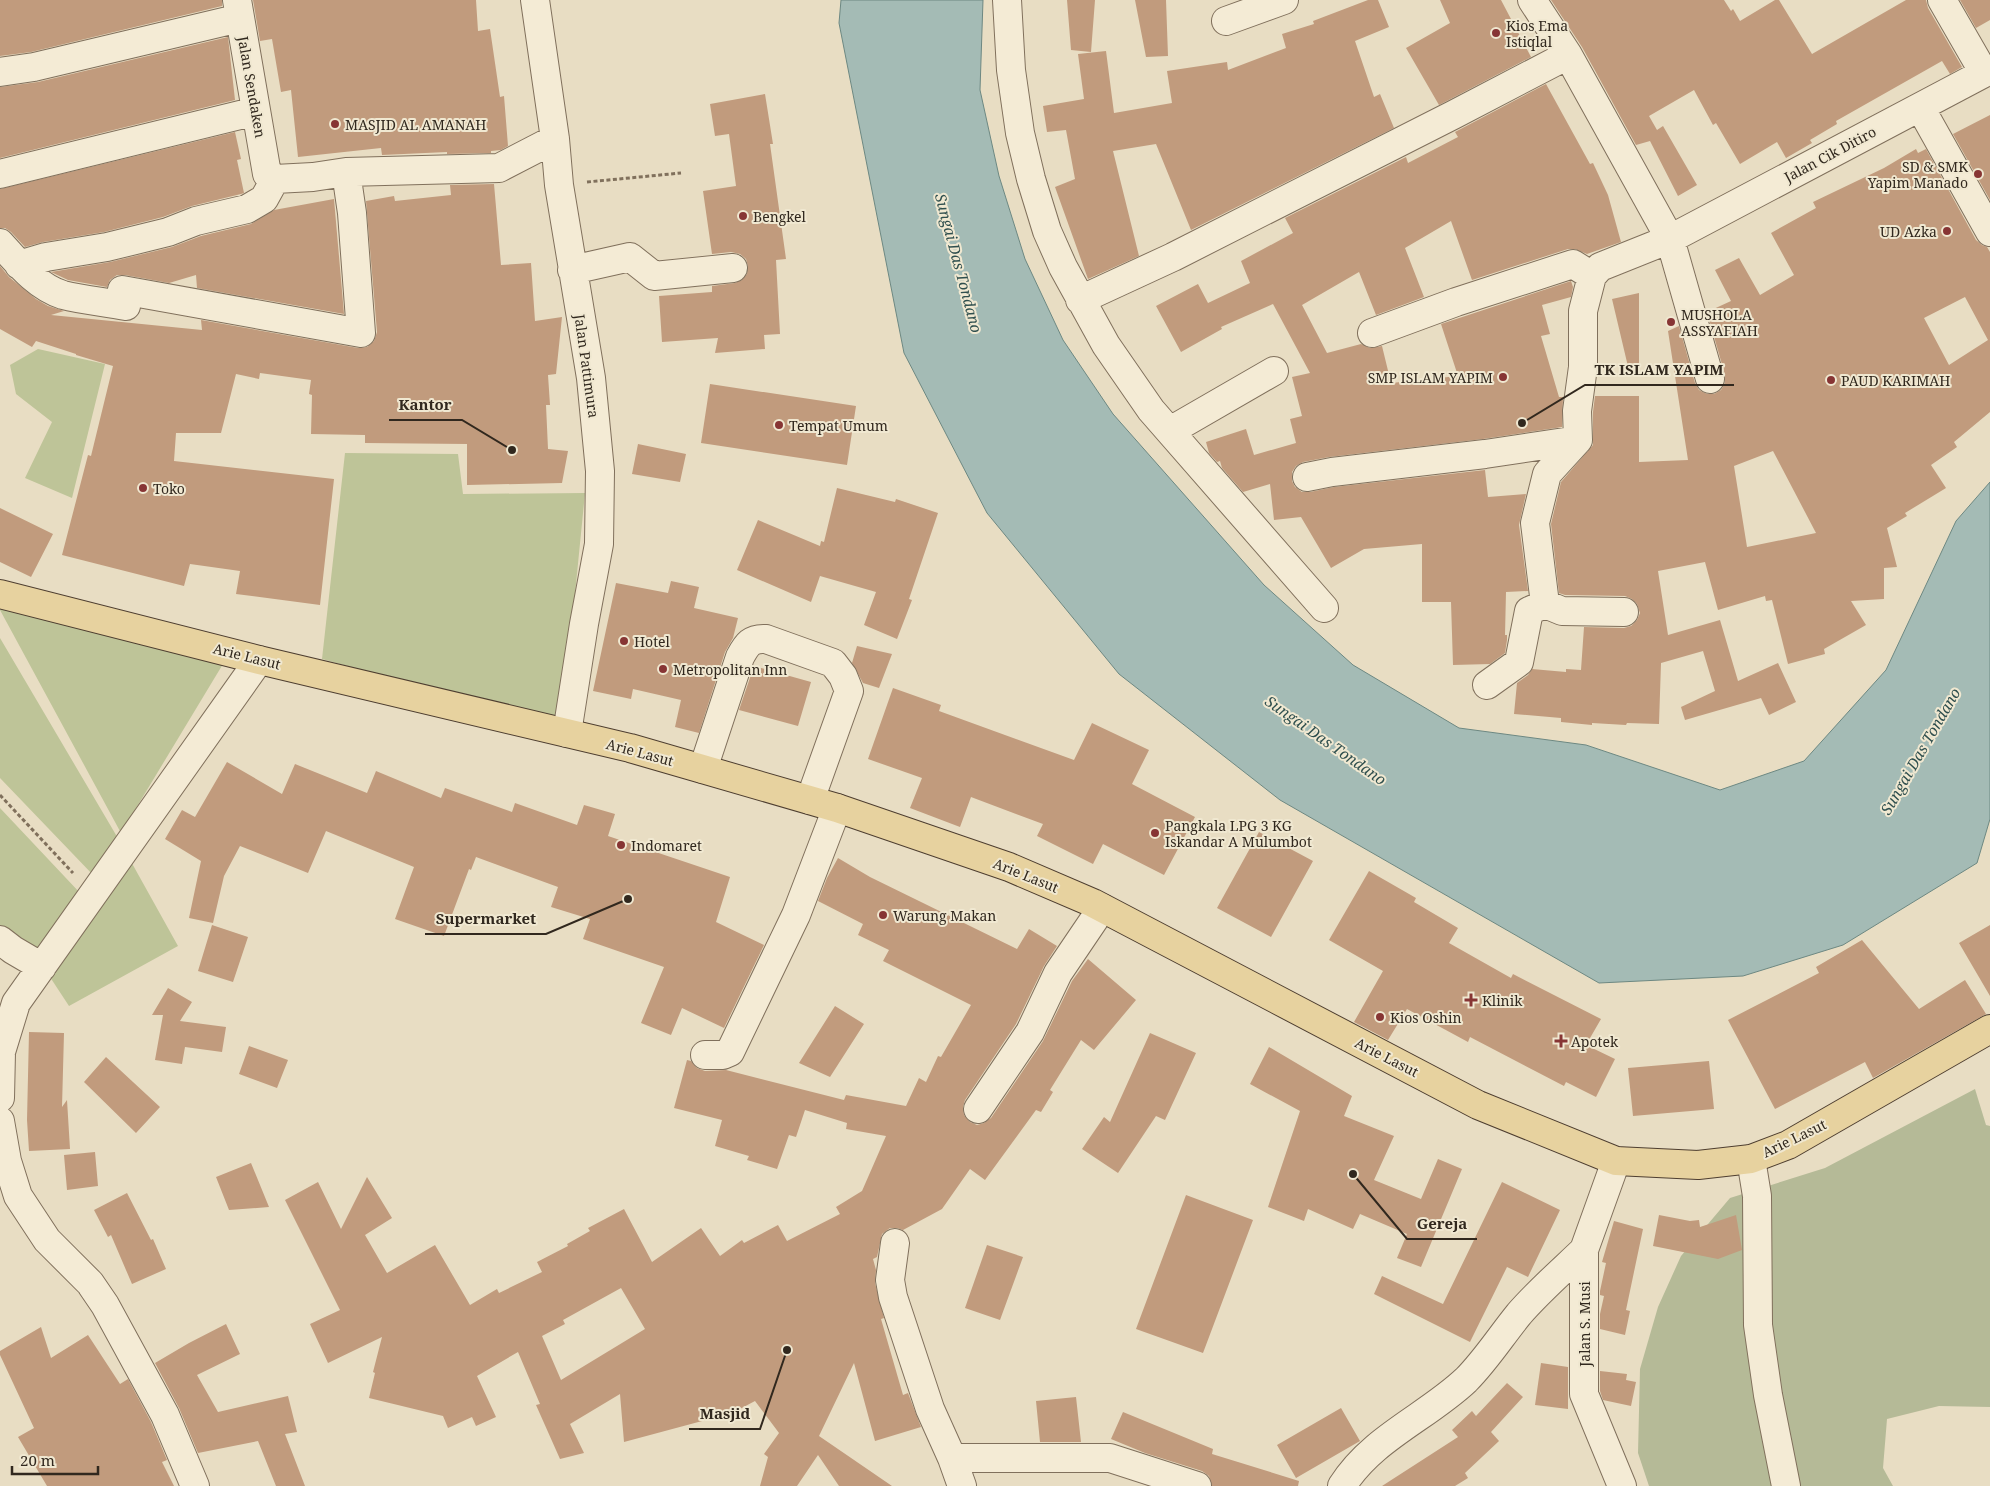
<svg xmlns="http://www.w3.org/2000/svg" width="1990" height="1486" font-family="'Noto Serif',serif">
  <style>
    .green { fill: #bec498 }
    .cemetery { fill: #b5ba97 }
    .water { fill: #a4bbb5; stroke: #6d8882 }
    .building { fill: #c19b7d; fill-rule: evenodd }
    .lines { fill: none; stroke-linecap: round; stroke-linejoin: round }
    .minor-casing { stroke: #80705c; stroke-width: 30 }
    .major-casing { stroke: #4e3e30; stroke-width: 30 }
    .path { stroke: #80705c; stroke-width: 3; stroke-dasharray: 4 2.5; stroke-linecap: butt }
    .minor { stroke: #f4ebd5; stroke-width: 28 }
    .major { stroke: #e7d29f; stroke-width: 28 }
    .poi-dot { fill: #873534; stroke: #f0e8d1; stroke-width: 2 }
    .labels { text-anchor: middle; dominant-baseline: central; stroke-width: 4; stroke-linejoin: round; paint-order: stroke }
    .poi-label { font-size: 14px; fill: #31281e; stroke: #f0e8d1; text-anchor: start }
    .street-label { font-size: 14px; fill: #31281e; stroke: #f0e8d1 }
    .water-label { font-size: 15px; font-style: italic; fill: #2f4f4e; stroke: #f0e8d1 }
    .leader { fill: none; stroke: #31281e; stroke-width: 2 }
    .callout-dot { fill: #31281e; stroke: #f0e8d1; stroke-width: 2 }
    .callout-label { font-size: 15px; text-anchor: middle; font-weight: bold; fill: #31281e; stroke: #f0e8d1; stroke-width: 4; stroke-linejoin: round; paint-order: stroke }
  </style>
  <rect width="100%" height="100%" fill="#e8ddc3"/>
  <!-- green -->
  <path class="green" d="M38 349 105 364 72 498 25 478 52 422 16 394 10 365Z
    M345 453 458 454 463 494 585 493 562 725 322 659Z
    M0 605 223 664 121 833 0 610Z
    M0 638 119 840 95 877 0 778Z
    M0 808 81 894 34 954 0 927Z
    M129 858 178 946 69 1006 48 974Z"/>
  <!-- cemetery -->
  <path class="cemetery" d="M1975 1089 1986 1125 1990 1126V1407L1939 1406 1887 1419 1883 1468 1893 1486H1649L1638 1453 1640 1369 1658 1307 1681 1256 1730 1198 1825 1168Z"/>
  <!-- water -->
  <path class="water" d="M841 0H983L980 90 999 176 1025 259 1063 340 1113 414 1264 585 1353 665 1459 728 1586 745 1720 790 1804 761 1886 670 1956 521 1990 482V819L1977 863 1843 945 1743 976 1599 983 1280 800 1119 674 987 513 904 353 839 23Z"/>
  <!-- building -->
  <path class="building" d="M0 0H222V6L31 52 0 56Z
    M253 0H476L478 31 490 29 500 97 504 96 508 146 501 150 491 151V153L447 154V152L382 155 381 148 298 157 291 90 281 92 272 39 260 41Z
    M1067 0H1095L1091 52 1071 50Z
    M1135 0H1166L1168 56 1146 57Z
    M1368 0H1378L1389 27 1355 41 1374 97 1380 94 1394 128 1191 230 1156 144 1113 151 1139 256 1088 279 1055 187 1075 179 1066 130 1047 132 1043 106 1084 99 1078 54 1106 51 1114 113 1172 103 1167 71 1227 62 1228 70 1286 48 1282 34 1314 24 1313 21Z
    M1440 0H1501L1531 57 1439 105 1406 48 1450 23Z
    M1551 0H1724L1731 11 1733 9 1740 21 1775 0H1779L1812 54 1906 0H1926L1928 8 1962 67 1950 74 1942 61 1836 121 1837 124 1810 140 1812 143 1786 158 1777 142 1740 164 1716 123 1713 125 1694 90 1649 116 1657 130 1663 126 1697 185 1678 196 1650 141 1636 145 1582 47Z
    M1960 0H1990V20L1976 28Z
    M228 37 235 100 0 158V87L38 82Z
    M1546 84 1590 164 1593 163 1608 195 1621 242 1587 254 1575 249H1568L1472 280 1451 221 1405 248 1424 297 1376 315 1359 272 1302 305 1327 353 1361 344 1370 348 1382 346 1391 383 1458 376 1441 324 1571 281 1573 287 1571 297 1542 305 1550 334 1541 336 1559 397H1563L1562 427 1483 439 1329 457 1303 462 1296 466 1292 472V481L1295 487 1302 492H1310L1334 487 1485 470 1488 497 1526 494 1519 525 1528 591 1506 592 1505 635H1507V640L1505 653 1490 664 1453 665 1451 602H1422V544L1364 549 1331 568 1301 517 1274 520 1270 484 1243 492 1222 468 1220 461 1217 462 1209 453 1206 442 1246 429 1254 455 1296 443 1290 419 1302 416 1292 377 1310 373 1273 304 1221 327 1222 329 1181 352 1156 306 1198 284 1208 303 1250 283 1241 261 1293 233 1285 218 1406 157 1408 163 1458 137 1455 132Z
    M765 94 773 144H770L786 259 776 260 780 334 764 335 765 349 715 353 718 338 662 342 659 296 712 292V286L735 283 742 280 747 274 748 266 746 259 740 254 731 252 712 254 703 191 736 186 729 134 715 136 710 104Z
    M1990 115V200L1953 134Z
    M235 132 241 159 237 160 244 193 241 194 192 206 163 217 104 232 43 242 25 247 11 232 5 228H0V189Z
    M1916 149 1918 153 1926 149 1976 240 1982 245 1987 247 1990 252V412L1954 442 1957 447 1931 465 1946 488 1905 513 1907 516 1887 528 1897 567 1884 568V599L1851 601 1866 625 1824 649 1825 654 1788 664 1772 600 1766 601 1765 596 1718 610 1705 562 1658 571 1668 635 1720 620 1738 681 1778 663 1796 702 1769 715 1761 698 1685 720 1681 707 1715 691 1703 651 1661 663 1659 724 1627 723 1626 725 1592 723V725L1561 722V718L1514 714 1517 683 1528 675 1532 669 1566 672V669L1581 670 1584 627 1624 628 1631 626 1637 620 1640 613 1637 604 1632 599 1625 596 1565 595 1559 593 1551 524 1561 482 1593 445V412L1595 396H1639V462L1688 460 1668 331 1679 326 1695 383 1699 390 1707 394H1714L1721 390 1725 383V375L1707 312 1731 301 1715 270 1739 258 1760 295 1794 275 1771 233 1816 208 1813 202 1884 168ZM1965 297 1988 340 1949 365 1924 318ZM1773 451 1816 533 1747 547 1734 466Z
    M494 184 501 265 531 263 535 321 562 317 556 374 548 375 550 405H546L548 449 568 451 562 483 467 485V444L365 443V435L311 434 312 395 309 394 311 380 260 373 259 379 236 374 221 433H176L174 461 334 479 320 605 236 594 240 571 190 564 184 586 62 555 88 455 91 456 113 366 76 355V354L36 341 32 347 0 329V266L9 277 36 299 48 306 64 311 51 315 202 330 201 320 358 348 367 347 374 341 377 332 366 201 394 196 395 201 451 195 450 185Z
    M334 199 344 314 197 288 196 275 169 283 125 275H117L110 280 107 287 68 280 51 272 110 262 172 247 201 236 251 224 274 210Z
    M1639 293V374L1630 375 1612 299Z
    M710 384 856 406 847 465 701 443Z
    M638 444 686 454 680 482 632 474Z
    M837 488 895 502 896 499 938 513 909 599 912 600 897 639 864 625 876 592 820 576 811 602 737 570 758 520 820 546 821 541 824 542Z
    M0 508 53 534 31 577 0 562Z
    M671 581 699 587 694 608 738 618 733 638 725 652 699 733 675 727 681 700 633 689 631 699 593 691 616 583 668 593Z
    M857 646 892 654 879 688 863 683 852 663Z
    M754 666 811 682 798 726 739 710Z
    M893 688 941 705 939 711 1074 760 1092 723 1149 750 1132 784 1195 817 1164 875 1103 844 1093 864 1037 836 1043 824 971 797 960 827 910 808 922 778 868 759Z
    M227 762 282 794 295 764 367 793 376 771 441 798 445 788 512 812 515 803 577 825 584 805 615 814 608 836 730 877 716 922 764 945 724 1028 682 1008 671 1035 641 1023 664 967 583 939 590 919 551 907 558 887 476 857 471 870 469 869 444 936 395 919 414 867 326 831 308 873 240 846 224 876 213 923 189 918 201 861 165 839 182 810 195 817Z
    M1259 832 1313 861 1271 937 1217 908Z
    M838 858 870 877 1017 949 1029 929 1057 946 1044 966 1016 1024 965 1100 963 1107 964 1115 970 1122 977 1125 984 1123 991 1118 1043 1041 1072 981 1088 959 1136 1000 1094 1050 1081 1040 1050 1090 1053 1092 1041 1112 1036 1110 985 1180 970 1169 942 1209 903 1230 897 1228H890L882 1234 877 1257 873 1259 876 1270 875 1283 884 1318 881 1319 903 1395 908 1393 921 1427 875 1441 854 1363 819 1436 892 1486H839L818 1455 797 1486H760L768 1457 764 1454 779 1433 755 1401 719 1420 717 1417 624 1442 620 1394 570 1424 584 1453 560 1459 536 1405 540 1404 518 1352 477 1376 496 1417 476 1426 472 1417 448 1428 443 1416 369 1398 375 1373 373 1372 382 1337 328 1363 310 1324 340 1310 285 1200 318 1182 341 1229 367 1177 392 1218 365 1235 387 1273 435 1245 470 1305 497 1289 499 1293 542 1272 537 1262 568 1246 567 1244 590 1231 588 1228 624 1209 652 1262 701 1228 720 1256 742 1240 744 1243 778 1225 787 1241 840 1214 836 1207 862 1191 886 1136 846 1129 847 1123 805 1110 796 1137 789 1135 777 1169 747 1160 749 1156 715 1146 722 1120 674 1108 687 1060 691 1061 697 1068 705 1071 726 1070 844 1100 846 1095 906 1106 919 1078 926 1082 938 1056 941 1057 971 1005 883 961 889 950 858 935 863 924 818 901 827 878ZM621 1288 645 1329 561 1380 542 1336 565 1324 563 1320Z
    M1369 871 1416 898 1414 902 1458 928 1449 943 1511 978 1513 974 1601 1019 1586 1045 1615 1059 1596 1097 1566 1082 1564 1086 1470 1037 1468 1042 1407 1009 1388 1040 1354 1022 1383 971 1329 940Z
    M212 925 248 937 233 982 198 971Z
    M1990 925V996L1959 943Z
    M1862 940 1919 1009 1965 980 1986 1014 1873 1078 1865 1062 1775 1109 1728 1020 1819 973 1816 967Z
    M168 988 192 1002 180 1021 226 1027 222 1052 185 1047 182 1064 155 1060 163 1015H152Z
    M835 1006 864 1024 830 1077 799 1063Z
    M29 1032 64 1033 62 1107 67 1100 70 1149 29 1151 27 1120Z
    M1150 1033 1196 1053 1165 1120 1156 1116 1118 1173 1082 1149 1104 1117 1110 1122Z
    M249 1046 288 1060 277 1088 239 1074Z
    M1269 1047 1352 1096 1344 1116 1394 1136 1374 1180 1421 1199 1438 1159 1462 1169 1421 1267 1397 1258 1407 1234 1360 1214 1353 1229 1308 1209 1304 1221 1268 1207 1300 1111 1250 1084Z
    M106 1057 160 1107 136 1133 84 1082Z
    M1709 1061 1714 1109 1633 1116 1628 1068Z
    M95 1152 98 1186 67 1190 64 1155Z
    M251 1163 269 1207 229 1210 216 1177Z
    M1502 1182 1560 1210 1528 1277 1507 1267 1470 1342 1374 1294 1382 1276 1443 1304Z
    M127 1193 151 1240 153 1239 166 1269 132 1284 111 1235 108 1237 94 1210Z
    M1186 1195 1253 1220 1203 1353 1136 1329Z
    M1659 1215 1690 1221 1699 1220 1700 1227 1736 1215 1742 1250 1718 1259 1653 1246Z
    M1614 1221 1643 1229 1626 1310 1630 1311 1625 1335 1600 1329V1314L1604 1296 1600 1295V1291L1606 1263 1602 1262Z
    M987 1245 1023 1257 1000 1320 965 1308Z
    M226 1324 240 1354 197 1375 218 1412 288 1396 297 1432 285 1434 305 1486H276L258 1441 198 1453 179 1408 155 1363 189 1343Z
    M41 1327 51 1358 88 1335 120 1384 128 1379 151 1422 167 1460 162 1462 174 1486H47L18 1437 34 1428 0 1355V1351Z
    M1541 1363 1568 1367V1409L1535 1405Z
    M1600 1371 1627 1374 1626 1380 1636 1382 1631 1406 1603 1400 1600 1391Z
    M1507 1383 1523 1397 1491 1432 1499 1441 1465 1473 1468 1478 1455 1486H1382L1458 1437 1452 1430 1472 1411 1476 1416Z
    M1076 1397 1081 1442H1040L1036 1401Z
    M1341 1408 1360 1441 1296 1478 1277 1445Z
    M1123 1412 1213 1449 1212 1454 1299 1481 1298 1486H1212L1209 1476 1202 1471 1145 1453 1111 1439Z"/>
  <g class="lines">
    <!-- minor casing -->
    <g class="minor-casing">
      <path id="minor" d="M237 0 267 174 270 178 275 179 313 177 346 172 499 168 555 139
        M535 0 555 139 559 185 591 378 600 471 599 544 584 624 567 733
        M1007 0 1011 70 1020 133 1031 179 1047 231 1063 267 1106 345 1151 410 1324 608
        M1532 0 1568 55 1670 239 1710 379
        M1942 0 1984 73
        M1226 21 1284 0
        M0 72 34 67 240 18
        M1920 107 1990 232
        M0 174 256 111
        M0 243C18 263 37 287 63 295 83 300 105 302 126 306
        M19 265 46 257 107 247 168 232 196 221 247 209 264 199 275 179
        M572 270 630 257 654 276 733 268
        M122 290 361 333 352 213 346 172
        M1080 300 1173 257 1453 115 1568 55
        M1372 333 1456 302 1573 264 1592 276
        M1170 431 1274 371
        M1307 477 1332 472 1485 454 1578 440
        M1624 612 1562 611 1545 604 1535 523 1547 474 1578 440 1577 411 1583 367V311L1592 276 1600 267 1670 239 1990 70
        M1487 685 1519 662 1529 611 1545 604
        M703 769 740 657C747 644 751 638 766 639L833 663 843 676 849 691 810 800
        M0 940 13 950 42 967
        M705 1055H723L730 1052 796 915 837 808
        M0 1098 1 1052 16 1003 259 660
        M978 1109 1030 1032 1058 973 1102 908
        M0 1121 7 1161 18 1196 47 1240 90 1283 105 1305 165 1415 195 1486
        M1751 1159 1757 1196 1758 1325 1768 1395 1786 1486
        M1616 1161 1584 1250V1394L1622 1486
        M895 1243 890 1280 893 1297 930 1409 952 1458 962 1486
        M952 1458H1110L1197 1486
        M1342 1486C1372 1438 1427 1417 1466 1380 1486 1360 1501 1336 1519 1314 1539 1291 1562 1271 1584 1250"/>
    </g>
    <!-- major casing -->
    <g class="major-casing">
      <path id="major" d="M0 594 259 660 630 748 837 808 1009 867 1093 903 1478 1105 1616 1161 1698 1165 1751 1159 1788 1145 1990 1029"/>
    </g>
    <!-- path -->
    <path class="path" d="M587 182 681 173
      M0 795 73 873"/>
    <!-- minor -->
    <use href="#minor" class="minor"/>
    <!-- major -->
    <use href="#major" class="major"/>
  </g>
  <!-- markers -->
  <g class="poi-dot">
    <circle cx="1496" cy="33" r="5"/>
    <circle cx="335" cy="124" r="5"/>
    <circle cx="1978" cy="174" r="5"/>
    <circle cx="743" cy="216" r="5"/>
    <circle cx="1947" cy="231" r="5"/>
    <circle cx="1671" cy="322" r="5"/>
    <circle cx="1503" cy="377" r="5"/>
    <circle cx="1831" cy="380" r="5"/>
    <circle cx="779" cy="425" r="5"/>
    <circle cx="143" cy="488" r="5"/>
    <circle cx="624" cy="641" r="5"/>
    <circle cx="663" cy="669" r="5"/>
    <circle cx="1155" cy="833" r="5"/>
    <circle cx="621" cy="845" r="5"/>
    <circle cx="883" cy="915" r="5"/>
    <path d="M1468.5 992.5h5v5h5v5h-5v5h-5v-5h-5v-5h5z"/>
    <circle cx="1380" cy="1017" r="5"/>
    <path d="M1558.5 1033.5h5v5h5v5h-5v5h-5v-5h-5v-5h5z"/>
  </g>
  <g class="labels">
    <!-- poi labels -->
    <g class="poi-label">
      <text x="1506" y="25">Kios Ema<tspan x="1506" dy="16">Istiqlal</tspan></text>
      <text x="345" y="124">MASJID AL AMANAH</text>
      <text x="1968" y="166" text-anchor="end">SD &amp; SMK<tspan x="1968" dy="16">Yapim Manado</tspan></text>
      <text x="753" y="216">Bengkel</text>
      <text x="1937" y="231" text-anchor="end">UD Azka</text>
      <text x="1681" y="314">MUSHOLA<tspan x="1681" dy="16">ASSYAFIAH</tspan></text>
      <text x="1493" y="377" text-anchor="end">SMP ISLAM YAPIM</text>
      <text x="1841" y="380">PAUD KARIMAH</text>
      <text x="789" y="425">Tempat Umum</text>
      <text x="153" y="488">Toko</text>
      <text x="634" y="641">Hotel</text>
      <text x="673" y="669">Metropolitan Inn</text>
      <text x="1165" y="825">Pangkala LPG 3 KG<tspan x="1165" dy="16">Iskandar A Mulumbot</tspan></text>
      <text x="631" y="845">Indomaret</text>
      <text x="893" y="915">Warung Makan</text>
      <text x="1482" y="1000">Klinik</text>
      <text x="1390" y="1017">Kios Oshin</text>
      <text x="1571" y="1041">Apotek</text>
    </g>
    <!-- street labels -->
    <g class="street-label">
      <text transform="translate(252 87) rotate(80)">Jalan Sendaken</text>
      <text transform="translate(1830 154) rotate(-28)">Jalan Cik Ditiro</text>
      <text transform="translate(587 366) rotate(82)">Jalan Pattimura</text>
      <text transform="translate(247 656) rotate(14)">Arie Lasut</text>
      <text transform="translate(640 752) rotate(15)">Arie Lasut</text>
      <text transform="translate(1026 875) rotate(22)">Arie Lasut</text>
      <text transform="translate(1387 1057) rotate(27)">Arie Lasut</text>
      <text transform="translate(1794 1138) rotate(-26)">Arie Lasut</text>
      <text transform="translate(1584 1324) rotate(-90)">Jalan S. Musi</text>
    </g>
    <!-- water labels -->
    <g class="water-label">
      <text transform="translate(959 263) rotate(75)">Sungai Das Tondano</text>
      <text transform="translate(1326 740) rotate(35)">Sungai Das Tondano</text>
      <text transform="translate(1920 751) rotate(-60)">Sungai Das Tondano</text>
    </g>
  </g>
  <!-- callouts -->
  <path class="leader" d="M1522 423L1585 385H1734M512 450L462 420H389M628 899L546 934H425M1353 1174L1407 1239H1477M787 1350L760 1429H689"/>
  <g class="callout-dot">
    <circle cx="1522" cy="423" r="5"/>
    <circle cx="512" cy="450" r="5"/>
    <circle cx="628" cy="899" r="5"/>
    <circle cx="1353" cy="1174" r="5"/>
    <circle cx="787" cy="1350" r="5"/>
  </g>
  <g class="callout-label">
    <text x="1659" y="375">TK ISLAM YAPIM</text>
    <text x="425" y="410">Kantor</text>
    <text x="486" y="924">Supermarket</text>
    <text x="1442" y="1229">Gereja</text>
    <text x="725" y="1419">Masjid</text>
  </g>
  <!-- scale -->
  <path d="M12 1466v8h86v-8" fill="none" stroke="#31281e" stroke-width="2.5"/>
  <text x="20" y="1466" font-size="15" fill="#31281e" stroke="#f0e8d1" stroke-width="4" paint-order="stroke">20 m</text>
</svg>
